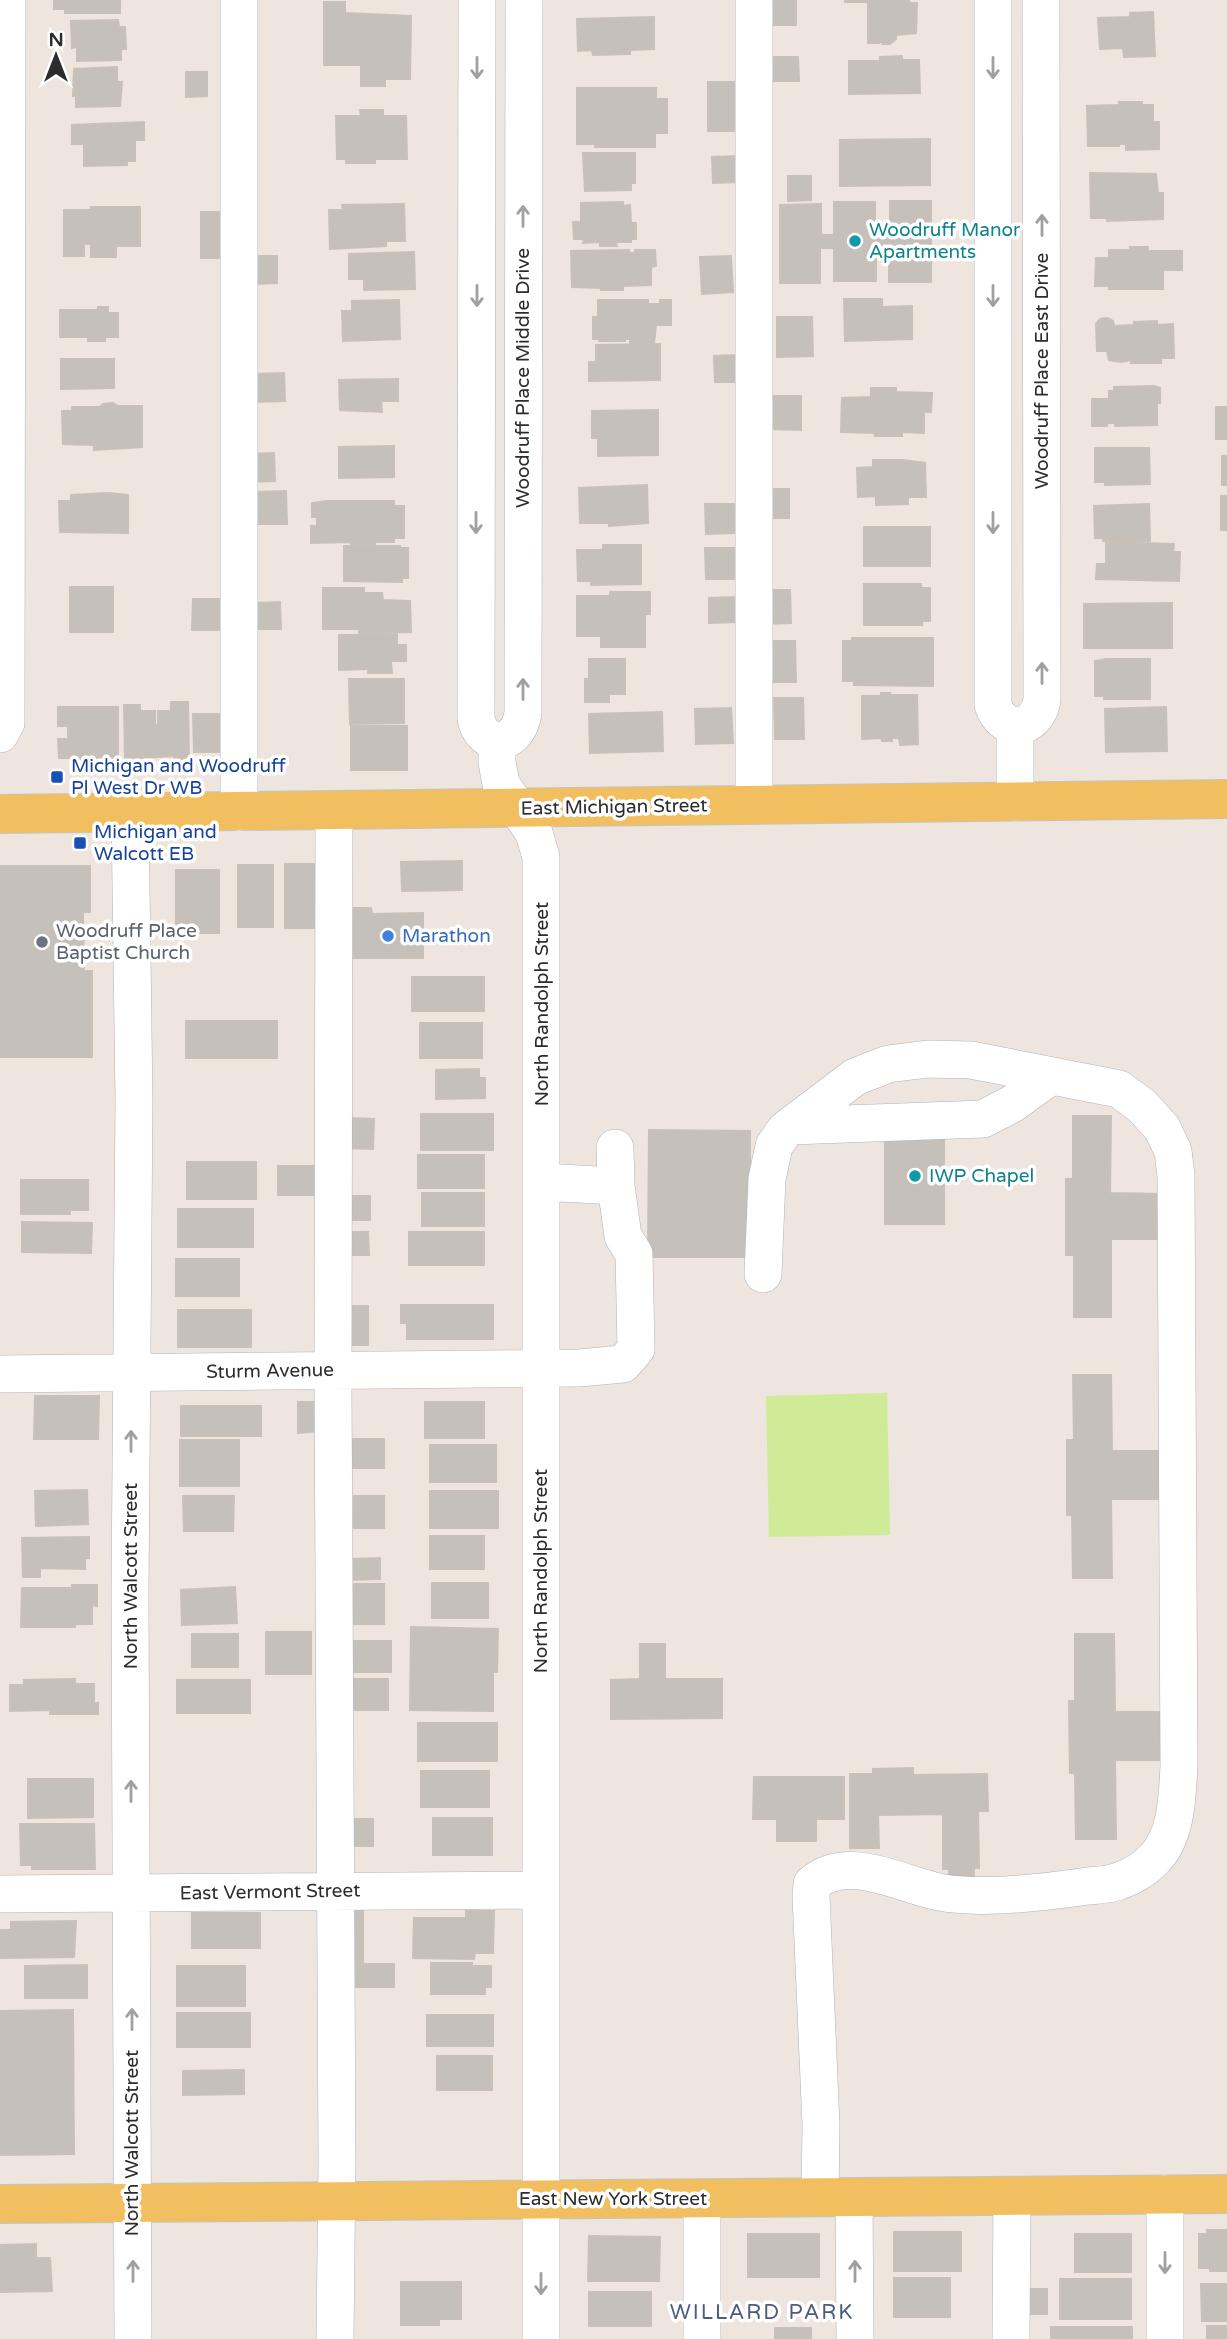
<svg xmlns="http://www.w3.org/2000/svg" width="1227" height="2339" font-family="'Varela Round',sans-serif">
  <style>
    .pitch { fill: #d0eb97 }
    .building { fill: #c6c0ba; stroke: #c9c1b8; stroke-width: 2 }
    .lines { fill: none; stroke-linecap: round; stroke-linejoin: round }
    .minor-casing { stroke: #aeb3bc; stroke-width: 38 }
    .major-casing { stroke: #c4c4c4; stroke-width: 40 }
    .minor { stroke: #fff; stroke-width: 37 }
    .major { stroke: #f1bf60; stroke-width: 38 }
    .oneway { stroke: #a0a0a0 }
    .culture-dot { fill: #0f9aa8; stroke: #fff; stroke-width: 2.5 }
    .transit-dot { fill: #1a4fb4; stroke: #fff; stroke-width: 2.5 }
    .shop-dot { fill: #3f7fe0; stroke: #fff; stroke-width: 2.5 }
    .worship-dot { fill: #6b7280; stroke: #fff; stroke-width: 2.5 }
    .labels { text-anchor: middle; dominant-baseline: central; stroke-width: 7; stroke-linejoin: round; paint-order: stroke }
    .culture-label { font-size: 19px; fill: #0d838f; stroke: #fff; text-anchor: start }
    .street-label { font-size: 19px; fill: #2c2c2c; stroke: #fff }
    .transit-label { font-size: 19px; fill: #164399; stroke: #fff; text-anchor: start }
    .worship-label { font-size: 19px; fill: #5b616d; stroke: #fff; text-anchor: start }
    .shop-label { font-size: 19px; fill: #366cbe; stroke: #fff; text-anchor: start }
    .neighbourhood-label { font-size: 21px; letter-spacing: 2px; fill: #4c5a7d; stroke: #fff }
  </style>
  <rect width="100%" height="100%" fill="#ede5de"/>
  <!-- pitch -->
  <path class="pitch" d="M887 1393 890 1535 769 1537 766 1396Z"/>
  <!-- building -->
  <path class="building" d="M54 0H120V13H65V9H54Z
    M768 0H796V25H768Z
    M845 0H909V3H917L916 33 896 35V39L890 44H883L879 40V43H868V2H845Z
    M324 2H345V13L411 16 410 79H385V86H361V65H324Z
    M1153 12 1155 56 1124 57 1123 48 1100 49 1098 18 1130 17V13Z
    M654 17V49L630 50V54L593 55 592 50 578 51 577 19Z
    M118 20 119 27H125L126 49H121V60L77 61V47L72 48 71 21Z
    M902 56V60H919L920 93 849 94V61H880V57Z
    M772 57H798L799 81H772Z
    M117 67V82H122L120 106 76 107V96H73L74 69Z
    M186 72H207V96L186 97Z
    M708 82H735V131H708Z
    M577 88H656V99H667V133H655V147H595V144H577Z
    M1119 102H1142V105H1153V122H1159V149L1126 150V144H1119V146H1088L1087 106 1119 105Z
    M360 110H383V116H406L407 159H375V163H346V159H337L336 116H361Z
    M144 122V140H135V161H127V165L84 166V144H72V125Z
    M930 139V185L840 186V140Z
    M583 153H635V183H631V190L585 191Z
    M738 156 739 182 713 183 712 157Z
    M1090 173 1156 174 1158 193H1163V219L1107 221V218H1091Z
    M788 176H811V200L788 201Z
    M890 201H931V282H889V247H876V281H834V248H820V283H780V205L821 204V235H834V202H875V235H890Z
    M623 202V206L630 205 631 223H636V239H631V242H616L617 246H600V242L583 243 584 239H574L573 222H581V203Z
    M404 204 405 241H386V246L330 249 329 210H343L342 205Z
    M91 207H140V246H116V257H91V244H84V256H64V210H91Z
    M201 212H230V258H201Z
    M1130 247H1148V251H1182V270H1163V289H1109V286H1095L1096 258H1109V250H1130Z
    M629 250V253H635V250H655L656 266 651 267V285L623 286V290H601V288L572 287 571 251Z
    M414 252 415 289 364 290V279H349V254Z
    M251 256H277V283L251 284Z
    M731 256 733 292 702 294 700 257Z
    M844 299H882V307L912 306V339L845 341Z
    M399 300 400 339 343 341 342 311H352V301Z
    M598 300H648V304H660V300H671V325H656L654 344H630V339H625V341H599V339H593V317H598Z
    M98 307H108V313H118V337H105V341H88V337H60V310H98Z
    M777 317H812L813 356 777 357Z
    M1107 318 1113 321 1114 326 1134 325V322L1157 321V325L1173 324 1174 358H1161V363H1131V360L1121 362 1109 360 1107 351H1097L1096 324 1100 319Z
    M660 344V380L589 381V362H596V345Z
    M738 355 739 382H715L714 356Z
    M61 359H114V388L61 389Z
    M284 373 285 401 254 402 253 374Z
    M398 379V401H381L382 412 340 410 339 380Z
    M1154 386 1160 388V403H1157V425L1115 426V423H1107V426H1092V399H1109V391H1114V387Z
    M871 388H896V392L932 393 931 412H924V433L902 432V436H875V433L841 432 842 398 871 397Z
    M770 396H801V430L770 429Z
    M113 403 118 406H142V447L94 450V445L63 444 62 411H72V407H100L103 404Z
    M1216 407H1227V439H1216Z
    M658 410V455L598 456V438H592V411Z
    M394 446V477L339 478V447Z
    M1095 448H1149L1150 484 1105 485V482H1095Z
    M274 453 275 481 248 482 247 454Z
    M1222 456H1227V485H1222Z
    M873 460H903L925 463 926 497H908V504L876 505V496L858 497 857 468 873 467Z
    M647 485 648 523 609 526V523H580L579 488Z
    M763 489H789V518H764Z
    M286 491 287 524H257L256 492Z
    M109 493 128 495V533L60 532 59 501H71V495Z
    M1221 496H1227V530H1221Z
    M326 501H394V506H404V538H394V542H375V545H351V542L311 543V526H317V517H312V503Z
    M705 504H735V533L706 534Z
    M1149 504 1150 541H1103V538H1095L1094 506Z
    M864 527H930V566H864Z
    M1106 542 1174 544 1173 552H1180L1179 581 1096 579 1097 564H1106Z
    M603 545H641V584L591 585V581H578L577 550H603Z
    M344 546H400V548H408V578H402V582L344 581Z
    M705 548H735V579H706Z
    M864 584H921V588H930V621H922V625H864Z
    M70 587H113V632H70Z
    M323 588H364V593H382L383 600 410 601 411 632 359 633V629H323Z
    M765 590H790L791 623 766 624Z
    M610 592H650V614H645V647H601V636H577V596H610Z
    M738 597V622L709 623V598Z
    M193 599H225L224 630H192Z
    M280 602 281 629H253L252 603Z
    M1172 603V648H1084V604Z
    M397 634V645H406V661H391L392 673H368V669L339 670V635Z
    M852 638H933V686L854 685V681H843V641H852Z
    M765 641H795L796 682H766Z
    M589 659H625V694H609V702H585V679H589Z
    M1106 659H1150V699H1104V696H1095V661Z
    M349 679H404V723L350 724Z
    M881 693H890V695H917L918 744 900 745 899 738H892V741H882V738L862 739V696H881Z
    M774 698H803L804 739H775Z
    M171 702H188L189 759H174V756L125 759 124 705H140V711H155V725H158V711H171Z
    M58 707H118V760H70V758H59L58 739H68V726H58Z
    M1166 707 1167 751 1106 752 1105 709Z
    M731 708 733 743 696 744 695 709Z
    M662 712 663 751 590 753 589 714Z
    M193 714H222V752H194Z
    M351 726H407V770H351Z
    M462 861V890L402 891 401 862Z
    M285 864H320V928H285Z
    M238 865H273V927H238Z
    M0 866H90V912H83L84 971H92V1057H0Z
    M176 870H219V933H176Z
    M352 908H371L372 914 423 913V958H352Z
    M412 977H484V1011H412Z
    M186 1021H277V1058H186Z
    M420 1023H482V1058H420Z
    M479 1069V1078H485V1098L436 1099V1070Z
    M421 1114H493V1150H421Z
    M1073 1116H1111L1110 1193 1162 1194V1239H1111V1317H1074V1255H1066V1179H1073Z
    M347 1118 374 1119 373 1149 346 1148Z
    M885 1127H944V1224H885Z
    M649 1130 750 1131V1257H648Z
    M418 1155H484V1188H418Z
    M187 1162H256V1199H187Z
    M278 1166H318V1195H278Z
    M21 1180H88V1210H70V1214H21Z
    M422 1193H484V1226H422Z
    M345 1196H370V1220H345Z
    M178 1209H253V1247H178Z
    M22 1222 92 1223 91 1253 22 1252Z
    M345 1232H368L369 1255H345Z
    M409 1232H484V1265H409Z
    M176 1259H239V1296H176Z
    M401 1305H493V1339H407V1323H401Z
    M343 1306H368V1345H343Z
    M178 1310H251V1347H178Z
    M1073 1375H1111L1112 1451H1164V1499H1111L1112 1578H1073L1072 1515H1067V1440H1074Z
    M35 1396H99L98 1439H34Z
    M298 1402H321V1431L298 1433Z
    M425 1402H484V1438H425Z
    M181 1406H261V1436H181Z
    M352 1439H384V1468H351Z
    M180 1440H239V1486H180Z
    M430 1445H496V1482H430Z
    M87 1490 88 1524 36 1526 35 1491Z
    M430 1491H498V1528H430Z
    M183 1496H234L233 1531H184Z
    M354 1496H384V1528H354Z
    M430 1536H484V1569H430Z
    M89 1537V1558H85V1569L40 1568V1577H23L22 1538Z
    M380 1558V1579L351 1580V1559Z
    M432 1583H488V1618H432Z
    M351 1584H384V1624H351Z
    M72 1585H97V1606L92 1605V1624H75V1627H21L22 1588H72Z
    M235 1587 237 1623 182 1625 181 1590Z
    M411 1627 498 1629 497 1672H493V1711L410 1710Z
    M266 1632H311V1674H266Z
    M192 1634H238V1667H192Z
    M1075 1634H1114L1115 1712H1165L1166 1760H1115L1116 1839H1076L1075 1773H1070L1069 1701H1075Z
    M346 1641H391V1672H346Z
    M640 1644H665V1679H722V1718L611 1719V1680L640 1679Z
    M75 1679V1684H94V1703H98V1714H50V1710L10 1711V1685H24V1680Z
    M347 1679H388V1710H347Z
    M177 1680H250V1713H177Z
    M418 1723H497V1761H418Z
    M913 1768V1775L987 1774 988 1811H978L979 1868H974V1884H949V1869H943V1814L878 1815 879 1848H850V1774H873V1769Z
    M421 1771H489V1807H421Z
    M754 1777H844V1819H816V1841H777V1819H753Z
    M28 1779H93V1817L28 1818Z
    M433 1818H492V1855H433Z
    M350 1819H373V1846H350Z
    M20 1824H94L95 1869H32V1865H21Z
    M343 1911H363V1962H343Z
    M466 1911H494L493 1953H475L474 1959 413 1958 414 1918H466Z
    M192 1913H260V1948H192Z
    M76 1921 74 1957 0 1958V1930H11V1922Z
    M431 1963H472V1966H491V1987H485V1994H431Z
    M355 1964H394V1987H355Z
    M87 1965V1998H25V1966Z
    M177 1966H245V2006H177Z
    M73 2010 74 2154 0 2155V2011Z
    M177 2013H250V2047H177Z
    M427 2015H493V2046H427Z
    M437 2056H492V2090H437Z
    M244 2070V2094L183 2095V2071Z
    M1207 2230H1227V2271H1210V2268H1199V2234H1207Z
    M894 2232H961V2271H894Z
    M748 2234H819V2277H748Z
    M1075 2234H1131V2272H1075Z
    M589 2236 660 2237 659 2281H588Z
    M36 2244V2258H50L52 2291 0 2292V2245Z
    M894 2278H950V2317H894Z
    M1060 2279H1131V2319H1060Z
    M401 2282H461V2319H439V2325H401Z
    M1201 2284H1227V2321H1202Z
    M1022 2289H1047V2314H1022Z
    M589 2292H651V2326H589Z
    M1207 2326H1227V2339H1207Z
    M1051 2327H1132V2339H1051Z
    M775 2328H811V2339H775Z"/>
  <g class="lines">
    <!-- minor casing -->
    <g class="minor-casing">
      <path id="minor" d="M477 0 476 718C482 750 518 748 523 713L524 0
        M993 0V705C1003 735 1037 731 1042 700L1041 0
        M1015 725V802
        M0 734 6 723 7 0
        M497 740V762L501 784 534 833 541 857V2339
        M754 805V0
        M334 811 333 1384 337 2162 335 2339
        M239 812V0
        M130 813 134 1100 130 1592 133 2339
        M791 1126 983 1119 1012 1104 1051 1076
        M542 1182 616 1186
        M763 1274 767 1179 774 1146 785 1130 855 1077 888 1064 928 1059 971 1060 1119 1089 1142 1106 1162 1128 1173 1151 1176 1176 1179 1767C1177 1797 1177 1835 1155 1858 1146 1868 1132 1877 1119 1881 1110 1885 1098 1885 1088 1886 1047 1892 978 1900 939 1892 900 1884 847 1853 812 1884L811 1896 821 2125 820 2197
        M0 1374 579 1368 623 1364 636 1349 634 1254 623 1236 616 1186 615 1148
        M0 1894 540 1890
        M1165 2194V2339
        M854 2197 855 2339
        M702 2339V2199
        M1011 2339 1012 2196"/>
    </g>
    <!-- major casing -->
    <g class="major-casing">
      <path id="major" d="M0 814 1227 799
        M0 2204 1227 2194"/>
    </g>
    <!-- minor -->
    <use href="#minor" class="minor"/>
    <!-- major -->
    <use href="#major" class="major"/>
  </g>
  <!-- one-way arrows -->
  <defs><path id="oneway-shaft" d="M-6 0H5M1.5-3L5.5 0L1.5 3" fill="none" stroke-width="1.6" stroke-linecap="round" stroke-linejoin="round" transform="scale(1.75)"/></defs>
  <g class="oneway">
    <use href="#oneway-shaft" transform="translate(477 68) rotate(90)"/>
    <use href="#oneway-shaft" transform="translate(993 68) rotate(90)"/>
    <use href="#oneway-shaft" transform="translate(523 216) rotate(-90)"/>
    <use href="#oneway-shaft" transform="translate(1042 225) rotate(-90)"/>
    <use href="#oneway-shaft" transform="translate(477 296) rotate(90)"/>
    <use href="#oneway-shaft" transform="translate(993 296) rotate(90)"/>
    <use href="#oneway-shaft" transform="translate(476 523) rotate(90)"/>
    <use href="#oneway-shaft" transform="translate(993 523) rotate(90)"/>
    <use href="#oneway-shaft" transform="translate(1042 673) rotate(-90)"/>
    <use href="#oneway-shaft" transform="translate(523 689) rotate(-90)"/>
    <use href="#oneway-shaft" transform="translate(131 1441) rotate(-90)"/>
    <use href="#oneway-shaft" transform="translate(131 1791) rotate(-90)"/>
    <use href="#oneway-shaft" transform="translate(132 2019) rotate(-90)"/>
    <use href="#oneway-shaft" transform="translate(1165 2263) rotate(90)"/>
    <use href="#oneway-shaft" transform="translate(133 2271) rotate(-90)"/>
    <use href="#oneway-shaft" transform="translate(855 2271) rotate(-90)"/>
    <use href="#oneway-shaft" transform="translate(541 2284) rotate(90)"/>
  </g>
  <!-- markers -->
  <g class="culture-dot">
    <circle cx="855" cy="241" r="7"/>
    <circle cx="915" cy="1176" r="7"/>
  </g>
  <g class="transit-dot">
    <rect x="50" y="770" width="14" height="14" rx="3.5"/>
    <rect x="73" y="836" width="14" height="14" rx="3.5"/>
  </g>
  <circle class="shop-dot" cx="388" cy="936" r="7"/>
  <circle class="worship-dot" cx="42" cy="942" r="7"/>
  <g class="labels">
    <!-- culture labels -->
    <g class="culture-label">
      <text x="869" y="230">Woodruff Manor<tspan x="869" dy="22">Apartments</tspan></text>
      <text x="929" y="1176">IWP Chapel</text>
    </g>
    <!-- street labels -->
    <g class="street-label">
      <text transform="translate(1042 371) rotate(-90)">Woodruff Place East Drive</text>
      <text transform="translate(523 378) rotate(-90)">Woodruff Place Middle Drive</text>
      <text transform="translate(614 807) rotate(-1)">East Michigan Street</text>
      <text transform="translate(542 1004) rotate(-90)">North Randolph Street</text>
      <text transform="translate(270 1371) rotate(-1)">Sturm Avenue</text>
      <text transform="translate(541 1571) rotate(-90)">North Randolph Street</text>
      <text transform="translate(131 1576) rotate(-90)">North Walcott Street</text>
      <text transform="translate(270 1892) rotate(-1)">East Vermont Street</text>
      <text transform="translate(132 2143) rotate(-90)">North Walcott Street</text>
      <text x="613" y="2199">East New York Street</text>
    </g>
    <!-- transit labels -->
    <g class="transit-label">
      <text x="71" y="766">Michigan and Woodruff<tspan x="71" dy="22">Pl West Dr WB</tspan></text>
      <text x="94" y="832">Michigan and<tspan x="94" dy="22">Walcott EB</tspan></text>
    </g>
    <!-- worship labels -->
    <g class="worship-label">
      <text x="56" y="931">Woodruff Place<tspan x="56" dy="22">Baptist Church</tspan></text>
    </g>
    <!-- shop labels -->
    <g class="shop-label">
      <text x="402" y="936">Marathon</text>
    </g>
    <!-- neighbourhood labels -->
    <g class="neighbourhood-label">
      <text x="762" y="2312">WILLARD PARK</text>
    </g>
  </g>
  <!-- north arrow -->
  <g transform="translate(56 56)" stroke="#ffffff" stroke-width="5" paint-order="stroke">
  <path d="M0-5L12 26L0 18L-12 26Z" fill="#2c2c2c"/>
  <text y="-10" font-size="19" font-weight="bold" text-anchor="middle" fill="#2c2c2c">N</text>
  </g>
</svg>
